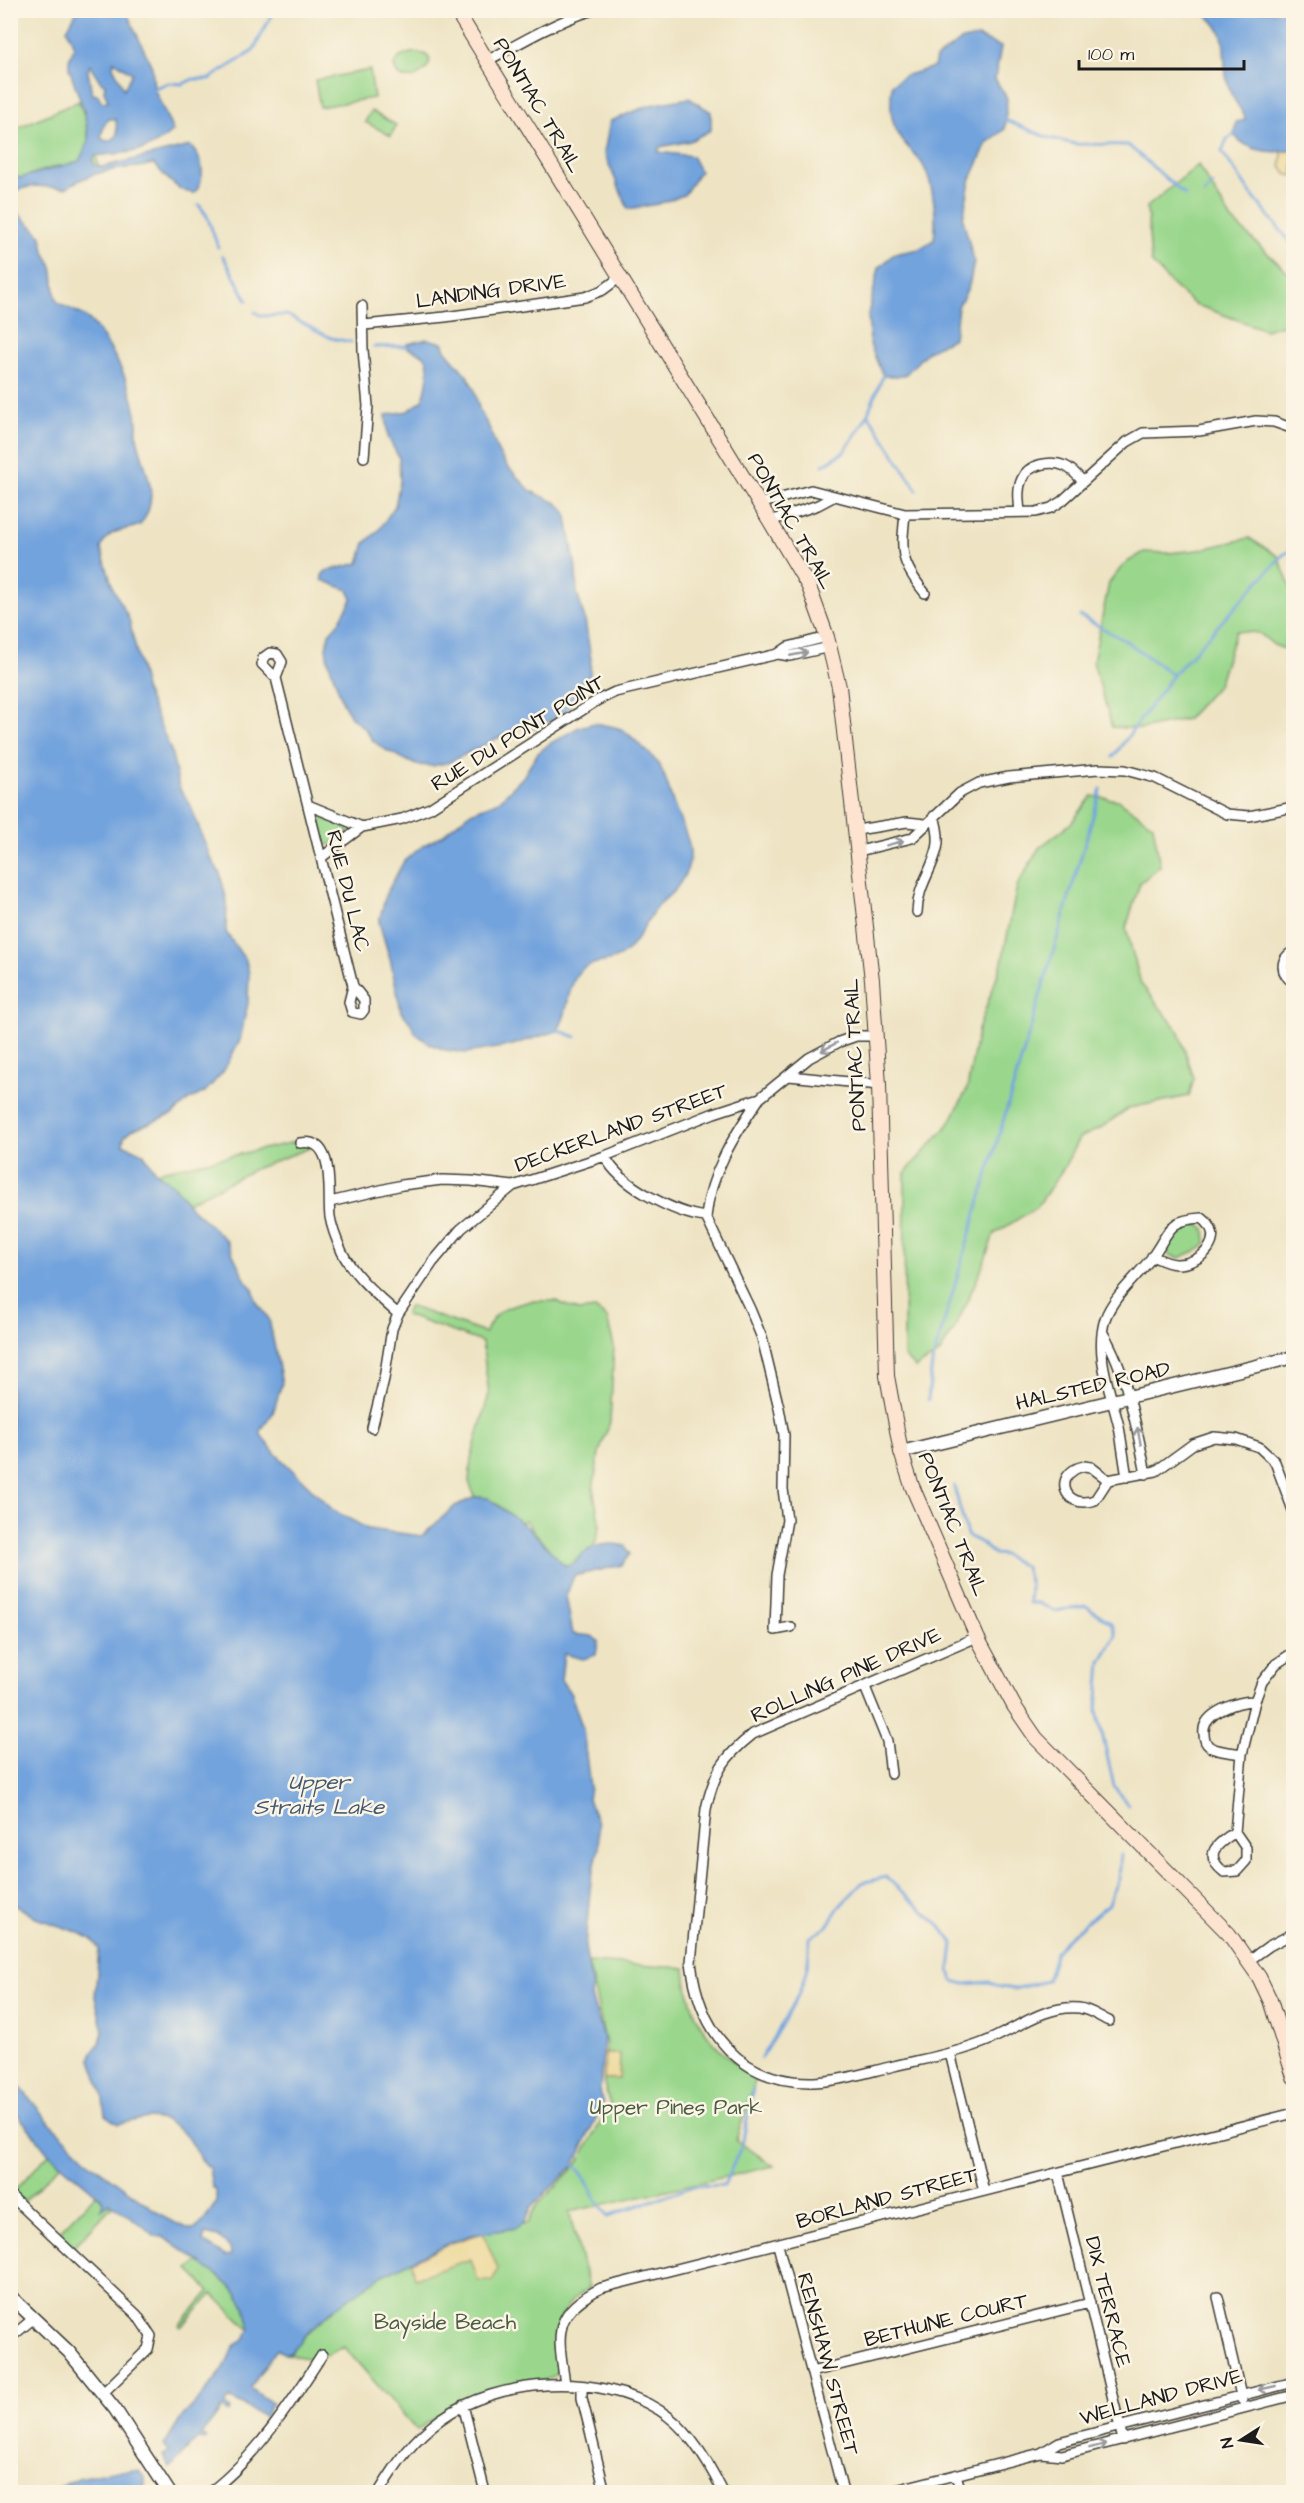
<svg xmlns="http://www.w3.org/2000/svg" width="1304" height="2503" font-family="'Architects Daughter',sans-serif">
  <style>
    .green { fill: #9ad78c; stroke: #5b7a54; stroke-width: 1.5 }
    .sand { fill: #eeda9e; stroke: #857b5d; stroke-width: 1.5 }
    .water { fill: #72a3dd; stroke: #47607c; stroke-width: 1.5; fill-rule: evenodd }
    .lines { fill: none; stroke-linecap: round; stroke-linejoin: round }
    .stream { stroke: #72a3dd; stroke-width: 3 }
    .minor-casing { stroke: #3c3a35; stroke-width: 12 }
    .tertiary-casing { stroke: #3c3a35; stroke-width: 15 }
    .secondary-casing { stroke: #3c3a35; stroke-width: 16 }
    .minor { stroke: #fff; stroke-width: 9 }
    .tertiary { stroke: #fff; stroke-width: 12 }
    .secondary { stroke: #fde4d0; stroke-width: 14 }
    .oneway { stroke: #999 }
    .labels { text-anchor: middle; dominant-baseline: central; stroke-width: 5; stroke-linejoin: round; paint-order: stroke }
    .street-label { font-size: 21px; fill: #1c1c1c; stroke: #fcf5e5 }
    .park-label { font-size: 21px; fill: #485d43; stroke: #fcf5e5 }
    .water-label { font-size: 22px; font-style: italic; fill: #435973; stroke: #fcf5e5 }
  </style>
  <rect width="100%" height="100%" fill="#fcf5e5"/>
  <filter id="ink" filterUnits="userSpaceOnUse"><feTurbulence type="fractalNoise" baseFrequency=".0167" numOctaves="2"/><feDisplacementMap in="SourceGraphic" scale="12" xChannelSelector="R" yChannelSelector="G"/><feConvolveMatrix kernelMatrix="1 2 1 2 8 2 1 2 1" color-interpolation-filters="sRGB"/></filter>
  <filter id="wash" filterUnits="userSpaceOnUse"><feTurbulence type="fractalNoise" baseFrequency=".008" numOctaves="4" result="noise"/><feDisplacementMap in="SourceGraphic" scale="24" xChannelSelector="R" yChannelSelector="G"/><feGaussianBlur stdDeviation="1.35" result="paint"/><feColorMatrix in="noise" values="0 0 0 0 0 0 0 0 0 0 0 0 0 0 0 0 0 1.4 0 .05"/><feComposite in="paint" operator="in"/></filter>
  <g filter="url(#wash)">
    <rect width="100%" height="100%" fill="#eee4c4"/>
    <!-- green -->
    <path class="green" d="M410 53C459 50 401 102 394 65L400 57Z
      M370 70 374 98 320 107 315 80Z
      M79 101 85 118 89 143 96 155 99 168 57 166 20 178 14 176 11 171 10 131Z
      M371 111 396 125 391 136 365 122Z
      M1198 165 1232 220 1293 277V322L1265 330 1194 304 1172 285 1151 262 1147 207Z
      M1249 538 1278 556 1293 594V652L1274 645 1259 633 1236 631 1218 685 1187 719 1141 729 1112 727 1093 662 1109 583 1124 564 1144 552 1168 553 1198 550Z
      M1092 796 1118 800 1153 825 1160 866 1140 883 1126 928 1141 984 1178 1030 1194 1078 1189 1096 1129 1108 1099 1129 1079 1138 1065 1166 1037 1207 994 1234 982 1268 955 1328 939 1354 915 1368 904 1356 905 1173 949 1124 967 1089 978 1030 1002 962 1017 886 1039 848 1071 823Z
      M320 817 347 827 350 831 334 844 324 845 321 842 317 820Z
      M314 1138 315 1146 257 1168 187 1203 175 1186 156 1172Z
      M1197 1224 1205 1229 1206 1244 1202 1248 1179 1258 1169 1255 1165 1246C1174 1233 1180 1225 1197 1224Z
      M531 1301H556L579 1311 595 1309 607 1318 614 1346 610 1422 599 1453 593 1489 600 1526 594 1547 585 1552 569 1567 561 1564 525 1520 521 1523C503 1513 497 1497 475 1497L469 1482 471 1459 489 1394 482 1342 405 1315 409 1306 485 1333C497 1307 505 1308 531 1301Z
      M588 1962 685 1968C688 2020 713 2050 756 2078L736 2140 774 2166 569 2212 589 2288C566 2301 555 2319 557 2346 558 2356 560 2365 556 2374 544 2386 510 2384 492 2389 465 2397 440 2413 417 2430L343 2346 318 2360 285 2354 342 2301 408 2249 528 2222 536 2207 578 2163 610 2105 604 2083 606 2044Z
      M49 2154 61 2164 24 2202 13 2192Z
      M96 2194 103 2202 112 2206 73 2248 58 2233Z
      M199 2261C221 2278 253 2299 250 2331L213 2294 181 2327 179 2325 210 2291 189 2270Z"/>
    <!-- sand -->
    <path class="sand" d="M1293 150V176L1286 174 1281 166 1282 152Z
      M605 2054H620L619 2079H604Z
      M483 2233 498 2269 492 2281H478L471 2259 415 2278 412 2262 445 2245Z"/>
    <!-- water -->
    <path class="water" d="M77 11H126L152 67 154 88 173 131C144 156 130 151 95 156L93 160 94 165 102 167 190 146C204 159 206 177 195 193 178 193 165 176 154 164 148 164 145 167 140 167 114 168 87 174 66 188L35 186 20 189 11 195C12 216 31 221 41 236 44 242 42 245 44 250 45 256 51 261 52 267 55 279 53 290 57 301 70 312 83 310 95 326 115 353 135 390 137 424 137 430 136 435 138 442 145 471 162 498 140 525 125 531 106 529 101 549L113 588 129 619 146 693 171 750 179 788 190 804 210 857 220 873 227 902 226 932 246 961 249 973 248 1003 240 1040 223 1072 205 1092 189 1100 173 1114 132 1130 124 1137 123 1144 143 1153 156 1172 175 1186 189 1206 226 1240 246 1281 253 1289 256 1301 269 1319 282 1383 273 1413 261 1430V1435L275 1453 333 1510 368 1529 422 1536 455 1506 475 1497 488 1498 531 1530 565 1566C575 1566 577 1557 585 1552 596 1544 612 1542 625 1546L630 1554 622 1565 574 1576 566 1596 573 1634 592 1636 598 1641 596 1655 583 1659 564 1654 561 1680 571 1694 583 1729 590 1788 588 1799 598 1824 599 1848 591 1881 585 1947 592 1988 591 1997 604 2037 600 2090 603 2103 574 2165 532 2206 524 2222 516 2228 472 2235 445 2245 383 2275 333 2309 303 2337 290 2353 285 2354 277 2349 250 2388 272 2403 264 2417 230 2398 225 2405 231 2409 228 2412 222 2408 202 2434 207 2437 204 2440 199 2437 170 2468 163 2456 168 2453 164 2445 166 2443 182 2417 201 2397 223 2370 234 2346 245 2338 250 2331 245 2306 237 2293 221 2278 183 2250 163 2237H155L142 2225 109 2203 101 2209 103 2202 100 2197 49 2154 19 2116 10 2111 11 2076 50 2123 92 2164 167 2219 189 2229H195L201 2224 216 2203V2190L212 2187 209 2168 200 2158 185 2134 165 2120 148 2118 118 2124 105 2115 102 2092 91 2060 92 2052 100 2043 103 2031 95 1997 99 1948 91 1939 80 1933 36 1918 19 1907 11 1906 10 171 14 176 20 178 79 161 89 140 84 111 69 68V60L74 47 67 29ZM114 61 132 73 124 89 113 66ZM90 65 100 81 105 85 104 91 108 101 102 102 98 95 92 94 88 71ZM109 119H116L117 135 112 140 106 141 101 138 104 125ZM205 2234 218 2237 230 2248 231 2255 225 2256 203 2242Z
      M1200 11H1293V150C1273 154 1248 152 1234 135L1236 122 1245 120V117C1240 107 1232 99 1229 88 1218 55 1236 33 1200 11Z
      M978 37 1001 47 995 79 1007 98 1005 129 987 143 970 181 963 219 974 262 969 286 958 307 954 338 928 351 904 376H883L870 345 868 314 879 268 894 254 919 249 934 240C937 217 934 188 924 167 920 159 912 152 906 145 890 126 889 109 892 85L904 76 934 67 936 58 962 40Z
      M689 98 711 112V130L690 141 660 147 658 152 692 156 700 171 684 195 658 204 628 209 604 153 610 121 650 105Z
      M427 339 444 343 445 350 468 377 474 389 480 412 489 427 498 452 507 466 531 491 557 503 566 512 576 568 577 593 585 620 591 659 590 675 586 687 565 712 538 728 520 727 450 762 433 766 416 765 386 750 373 741 365 729 352 718 343 703 328 660 326 648 329 633 339 622 352 599 348 590 322 580V575L326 571 359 563 365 543 379 530 395 506 400 481 399 458 388 437 386 415 408 411 423 400C426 389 432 367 425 357 421 352 413 351 408 348L407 344Z
      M595 723C603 725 613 726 621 729 628 732 633 739 639 744 659 761 664 770 671 796 680 830 705 849 678 886 671 896 659 902 653 912 644 925 638 942 625 953 613 965 590 959 579 972 565 990 570 1014 557 1031L509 1046 466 1053 445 1050 430 1044 415 1033 412 1025 401 1011 391 963 379 922 386 894 404 861 424 845 441 836 471 812 499 801 523 777 537 754 549 744 579 727Z
      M112 2471H139L145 2476V2486L134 2492H48L78 2478Z"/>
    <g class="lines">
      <!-- stream -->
      <path class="stream" d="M154 88 169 83 183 84 193 79H209L253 51 274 10
        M1005 120 1049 138 1075 144 1128 145 1185 195
        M1234 135 1227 139 1222 152 1251 194 1294 247
        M1204 194 1213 184
        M199 205 207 216 218 247
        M223 256 247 300
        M255 312 261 316 287 315 331 338 351 342
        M374 347 407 346
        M868 414 917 490
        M823 465 844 452 865 420 883 376
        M1080 616 1126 641 1173 675
        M1113 757 1173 675 1283 555 1294 548
        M558 1030 576 1037
        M928 1400 932 1363 1101 789
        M954 1486 967 1535 981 1543 994 1554 1004 1555 1025 1567 1030 1585 1029 1603H1038L1055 1611 1086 1606 1111 1623 1116 1635 1101 1662 1097 1711 1114 1786 1128 1805
        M761 2058C784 2019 812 1987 809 1938L827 1926 839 1907 862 1883 886 1877 941 1927 953 1943 950 1970 953 1981 965 1984 990 1982 1000 1987 1014 1989 1047 1981 1056 1952 1067 1938 1109 1904 1112 1892 1119 1879 1121 1854
        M574 2165C589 2178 587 2187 597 2201 601 2206 605 2210 608 2216L694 2186 724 2185 742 2145 753 2089"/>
    </g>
  </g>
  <g filter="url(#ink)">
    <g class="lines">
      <!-- minor casing -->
      <g class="minor-casing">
        <path id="minor" d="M487 61C521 42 555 22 593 10
          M362 306 363 350 368 406 364 457
          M364 325 445 317 585 297 603 290 619 278
          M759 504 811 490 905 514 1036 512 1051 508 1062 501 1127 442 1143 433 1199 431 1256 421 1274 422 1294 429
          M1020 512C1019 501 1017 489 1022 479 1028 464 1051 460 1065 466 1072 469 1078 476 1083 482
          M905 514C901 553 900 562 925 593
          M770 521 818 505 833 497
          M827 637 788 647 778 654 790 656 830 647
          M276 678 262 664 263 658 270 653 277 654 282 662 276 678 353 986 364 1000V1010L361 1014 352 1012 349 1002 353 986
          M308 805 362 827
          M857 830 907 822 925 824
          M859 851 912 838 960 793 979 783 1009 777 1098 769 1125 770 1155 778 1227 814 1249 816 1294 807
          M322 857 362 827 402 819 430 808 598 700 615 692 778 654
          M917 912C918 885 931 873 937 849 940 838 937 826 934 816
          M1294 951C1279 959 1280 974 1294 983
          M789 1076 879 1085
          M759 1099C735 1134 710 1173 706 1217L750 1309 762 1338 779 1408 784 1435 783 1489 787 1520 777 1575 775 1630 791 1627
          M300 1143C337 1136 327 1195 330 1217 332 1229 337 1241 342 1252 354 1276 378 1296 398 1314
          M605 1156C618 1185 676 1214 706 1217
          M330 1202 402 1185 442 1180 471 1181 513 1186 605 1156 714 1113 760 1098 809 1058 839 1042 856 1036H876
          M1103 1333C1127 1373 1137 1429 1146 1474
          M372 1428 384 1379 392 1329 398 1314 433 1262 461 1229 513 1186
          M1084 1466 1091 1467 1108 1480 1095 1500C1063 1511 1052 1473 1084 1466Z
          M1127 1477C1124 1460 1122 1443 1119 1427 1111 1392 1094 1355 1105 1319 1113 1296 1138 1276 1152 1257 1171 1231 1166 1220 1202 1218 1228 1238 1201 1265 1176 1264 1168 1264 1159 1259 1152 1256
          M1108 1480 1156 1471 1193 1444 1214 1437 1236 1439 1259 1447 1275 1462 1294 1513
          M977 1637 753 1734C724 1757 714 1772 706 1809L691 1962C699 2031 740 2084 814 2082 841 2081 868 2072 894 2066 923 2059 954 2054 982 2043 1014 2031 1042 2005 1079 2008 1089 2009 1100 2017 1109 2021
          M865 1687 887 1741 891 1774
          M1242 1754C1233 1752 1217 1752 1210 1747 1206 1744 1204 1739 1204 1734 1201 1713 1238 1701 1255 1701
          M1235 1832C1219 1843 1201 1854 1224 1872L1237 1871 1246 1861V1848L1235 1832 1242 1754 1255 1701 1262 1682 1276 1664 1294 1652
          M1248 1961 1269 1946 1294 1933
          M950 2053 984 2191
          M1058 2173 1123 2440
          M10 2195 137 2315 151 2336 148 2349 103 2393
          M778 2245 843 2492
          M1218 2297 1242 2400
          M10 2338 34 2318
          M811 2372 1090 2303
          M565 2384C558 2334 551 2314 601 2288L1294 2113
          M582 2386V2398L605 2492
          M463 2405 485 2492
          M1041 2453 1059 2442 1294 2382
          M956 2475 961 2492
          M210 2492C255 2458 292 2402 322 2355
          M379 2492C396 2464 413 2439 441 2419 498 2378 599 2372 659 2410 687 2427 709 2463 723 2492
          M888 2492 1041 2453 1062 2455 1294 2395"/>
      </g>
      <!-- tertiary casing -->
      <g class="tertiary-casing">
        <path id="tertiary" d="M901 1452 1294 1357
          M10 2296 69 2352 115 2409 169 2492"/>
      </g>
      <!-- secondary casing -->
      <g class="secondary-casing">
        <path id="secondary" d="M456 10 770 521 809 587 827 637 839 687 872 980 879 1085 887 1376 901 1452 912 1486 977 1637 1014 1706 1036 1738 1229 1934 1259 1977 1270 2000 1294 2077"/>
      </g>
      <!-- minor -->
      <use href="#minor" class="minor"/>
      <!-- tertiary -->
      <use href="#tertiary" class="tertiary"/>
      <!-- secondary -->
      <use href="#secondary" class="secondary"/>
    </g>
    <!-- one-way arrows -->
    <defs><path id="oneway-shaft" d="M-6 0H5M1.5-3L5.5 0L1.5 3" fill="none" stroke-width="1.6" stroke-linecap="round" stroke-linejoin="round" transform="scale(1.5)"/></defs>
    <g class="oneway">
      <use href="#oneway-shaft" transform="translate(799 654) rotate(-11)"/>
      <use href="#oneway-shaft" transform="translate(895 843) rotate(-15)"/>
      <use href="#oneway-shaft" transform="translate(829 1047) rotate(151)"/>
      <use href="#oneway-shaft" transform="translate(1139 1436) rotate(-101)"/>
      <use href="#oneway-shaft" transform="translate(1267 2388) rotate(167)"/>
      <use href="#oneway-shaft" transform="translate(1098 2446) rotate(-14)"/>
    </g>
  </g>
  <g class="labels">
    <!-- street labels -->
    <g class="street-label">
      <text transform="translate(538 105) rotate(59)">PONTIAC TRAIL</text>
      <text transform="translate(491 291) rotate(-8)">LANDING DRIVE</text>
      <text transform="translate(791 521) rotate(60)">PONTIAC TRAIL</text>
      <text transform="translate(518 733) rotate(-32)">RUE DU PONT POINT</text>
      <text transform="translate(348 891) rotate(76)">RUE DU LAC</text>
      <text transform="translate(855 1055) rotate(-93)">PONTIAC TRAIL</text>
      <text transform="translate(621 1128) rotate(-20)">DECKERLAND STREET</text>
      <text transform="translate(1093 1386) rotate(-13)">HALSTED ROAD</text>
      <text transform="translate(953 1524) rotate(68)">PONTIAC TRAIL</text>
      <text transform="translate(846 1675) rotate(-24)">ROLLING PINE DRIVE</text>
      <text transform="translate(887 2198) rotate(-15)">BORLAND STREET</text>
      <text transform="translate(1108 2302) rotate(76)">DIX TERRACE</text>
      <text transform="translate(946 2320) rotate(-14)">BETHUNE COURT</text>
      <text transform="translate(828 2364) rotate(75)">RENSHAW STREET</text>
      <text transform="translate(1161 2397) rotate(-15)">WELLAND DRIVE</text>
    </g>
    <!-- park labels -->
    <g class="park-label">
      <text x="676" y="2107">Upper Pines Park</text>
      <text x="445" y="2322">Bayside Beach</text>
    </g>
    <!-- water labels -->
    <g class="water-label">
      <text x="319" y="1782">Upper<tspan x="319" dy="25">Straits Lake</tspan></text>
    </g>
  </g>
  <!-- margin -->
  <rect width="1304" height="2503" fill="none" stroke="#fcf5e5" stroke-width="36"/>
  <!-- north arrow -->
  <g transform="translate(1241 2440) rotate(258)" stroke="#fcf5e5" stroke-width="4.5" paint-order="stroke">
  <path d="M0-4.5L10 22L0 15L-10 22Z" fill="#1c1c1c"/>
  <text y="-9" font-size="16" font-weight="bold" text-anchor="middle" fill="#1c1c1c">N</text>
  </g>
  <!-- scale -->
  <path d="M1079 60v9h165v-9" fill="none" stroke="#1c1c1c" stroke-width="3"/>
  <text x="1088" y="60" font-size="18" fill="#1c1c1c" stroke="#fcf5e5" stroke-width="4.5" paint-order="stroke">100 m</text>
</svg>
